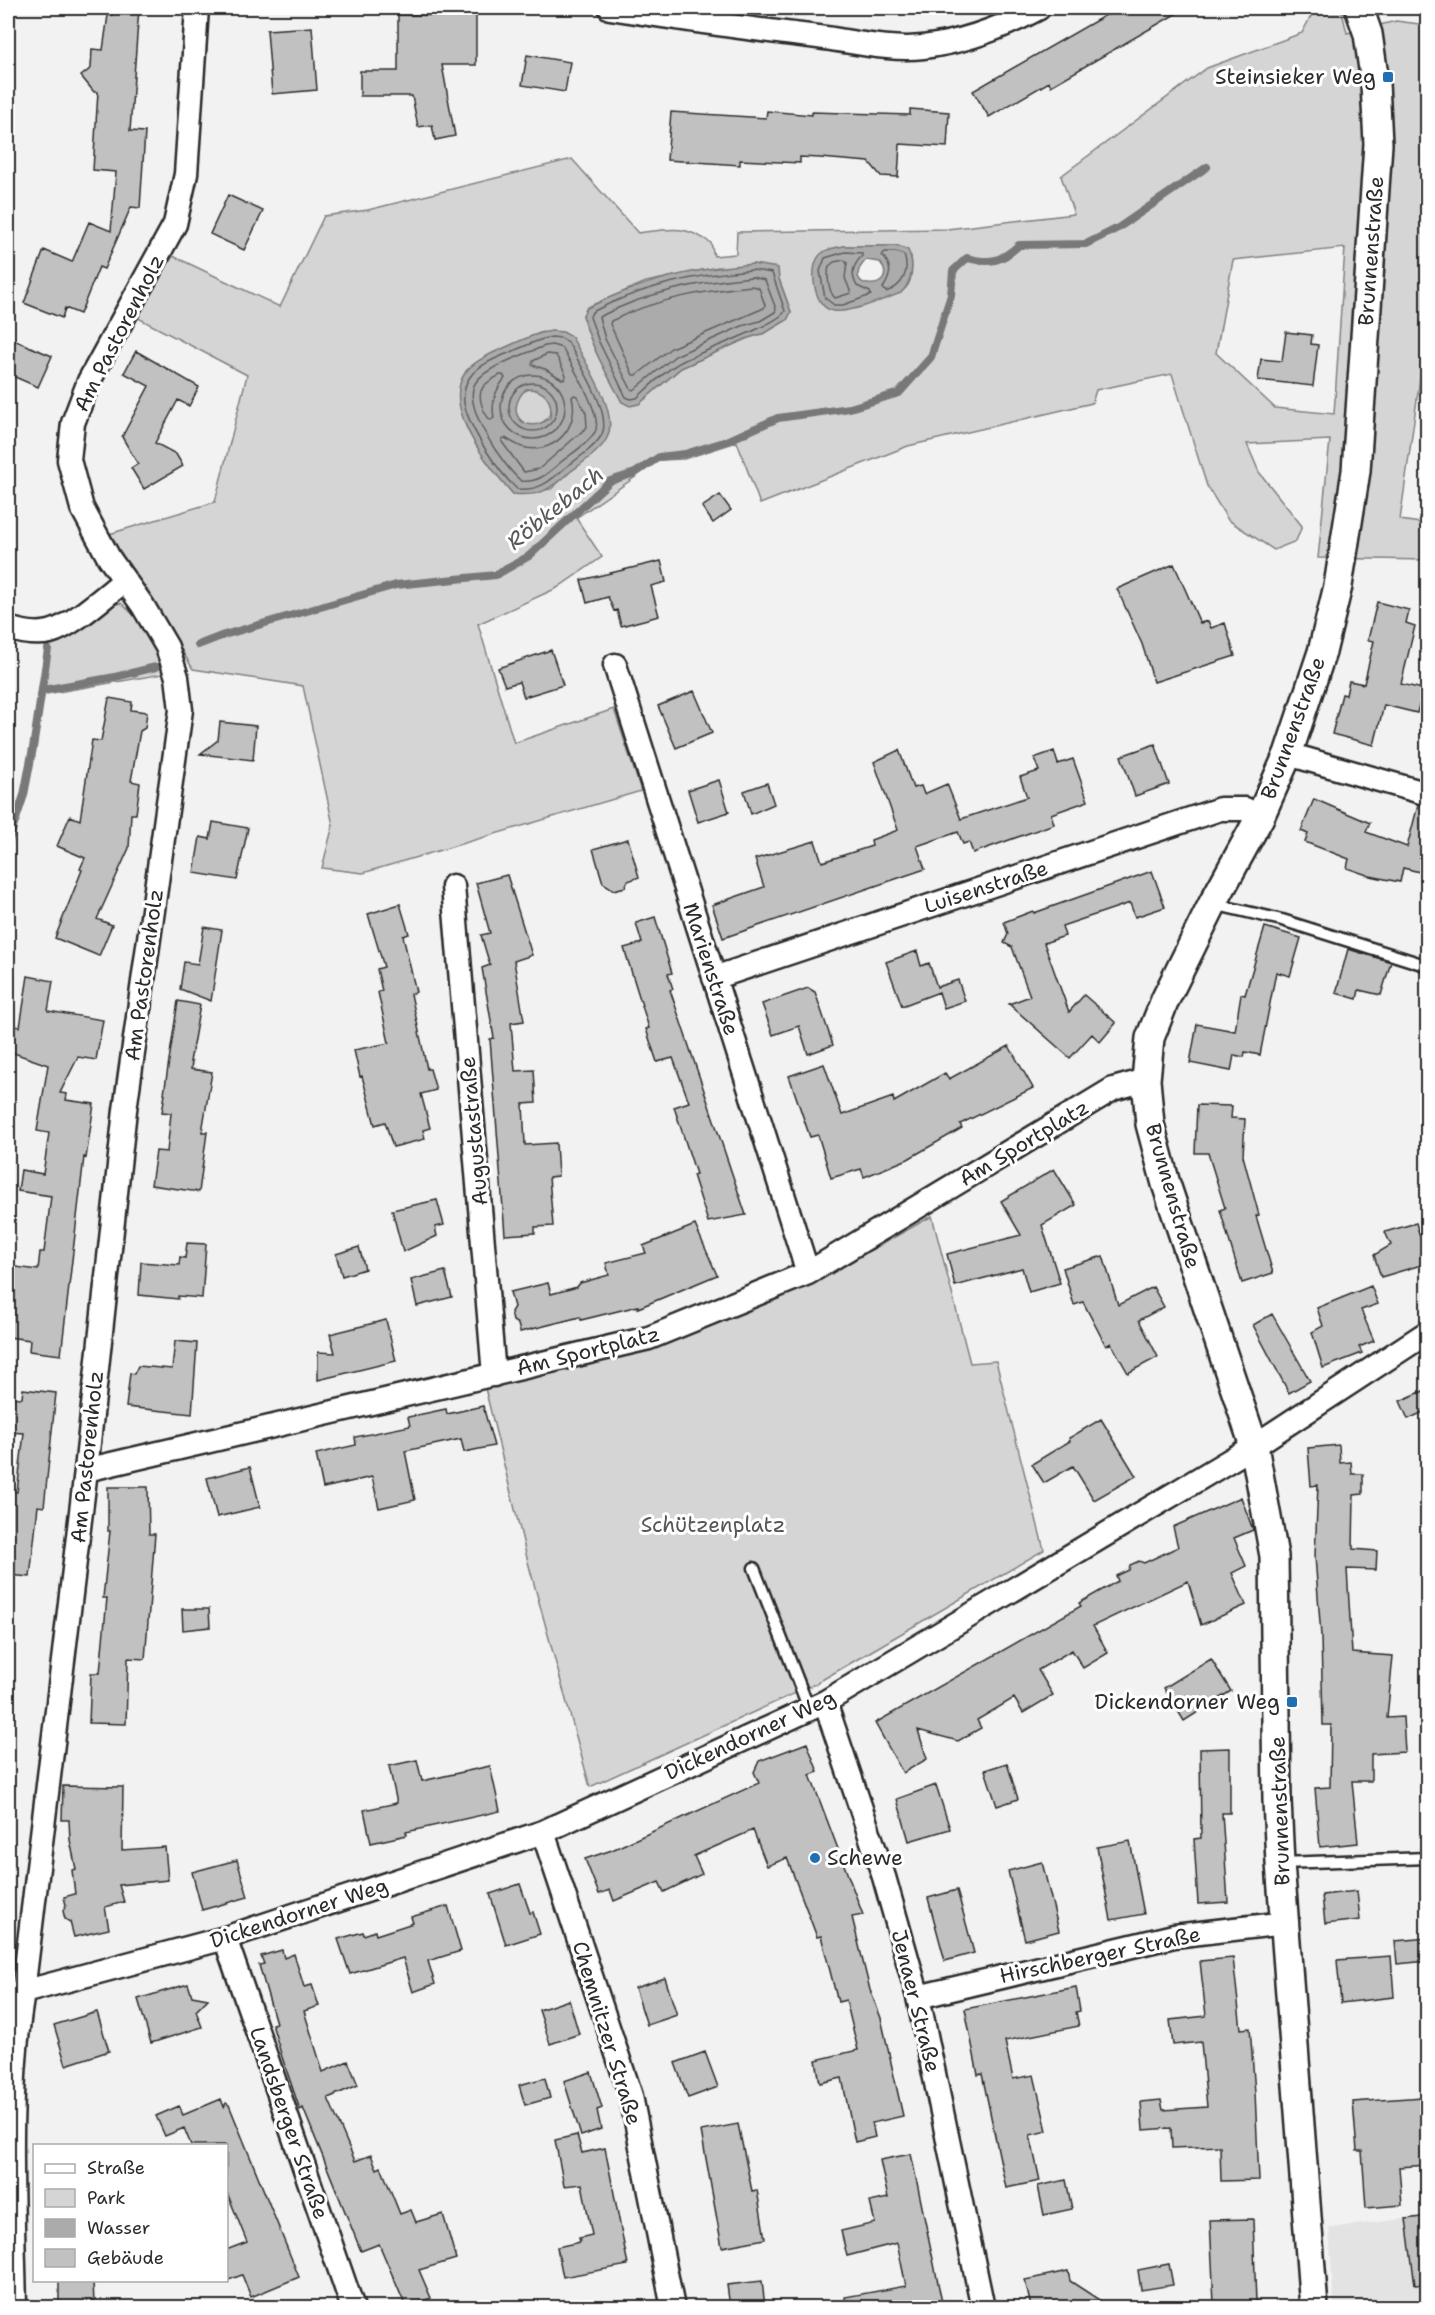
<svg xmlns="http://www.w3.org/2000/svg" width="1435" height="2315" font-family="'Shantell Sans',sans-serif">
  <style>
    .built { fill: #e3e3e3 }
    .green { fill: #d5d5d5; stroke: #808080; stroke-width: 1.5; fill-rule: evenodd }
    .water { fill: #ababab; stroke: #787878; stroke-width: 1.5; fill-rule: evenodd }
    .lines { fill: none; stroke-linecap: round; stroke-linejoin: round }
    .shore { stroke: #5e5e5e; stroke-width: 1.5 }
    .stream { stroke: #787878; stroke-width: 8 }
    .building { fill: #c1c1c1; stroke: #2b2b2b; stroke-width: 1.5 }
    .service-casing { stroke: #2b2b2b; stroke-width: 15 }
    .minor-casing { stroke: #2b2b2b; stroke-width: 27 }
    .tertiary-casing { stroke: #2b2b2b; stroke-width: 32 }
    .service { stroke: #fff; stroke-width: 10 }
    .minor { stroke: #fff; stroke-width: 22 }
    .tertiary { stroke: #fff; stroke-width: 27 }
    .poi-dot { fill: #1f6fb2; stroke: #fff; stroke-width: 2 }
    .labels { text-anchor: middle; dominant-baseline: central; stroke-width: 6; stroke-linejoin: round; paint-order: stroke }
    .poi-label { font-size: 21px; fill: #2b2b2b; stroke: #fff; text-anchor: end }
    .street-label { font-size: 21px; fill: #2b2b2b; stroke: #fff }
    .park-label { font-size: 21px; fill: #565656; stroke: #fff }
    .water-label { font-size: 22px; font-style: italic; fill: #585858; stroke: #fff }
  </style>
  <rect width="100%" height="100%" fill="#f2f2f2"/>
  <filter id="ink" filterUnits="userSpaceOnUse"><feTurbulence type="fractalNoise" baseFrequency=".0167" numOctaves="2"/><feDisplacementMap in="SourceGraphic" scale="12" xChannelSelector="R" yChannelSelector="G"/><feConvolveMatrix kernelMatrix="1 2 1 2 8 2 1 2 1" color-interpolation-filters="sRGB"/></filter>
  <g filter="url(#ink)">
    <!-- built -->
    <path class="built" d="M1427 2216V2307H1334L1329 2228Z"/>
    <!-- green -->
    <path class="green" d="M1312 8H1341L1347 33 1396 21 1427 25 1428 321 1400 520 1427 524V560L1318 558 1330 440 1247 444 1259 472 1302 526 1296 541 1274 550 1228 520 1207 486 1172 374 1096 390 1092 403 908 446 760 504 737 442 684 459 660 460 576 518 602 557 557 588 478 624 514 743 614 709 641 791 363 873 322 868 333 825 303 686 193 669 153 603 106 535 215 502 247 375 138 318 173 256 280 307 324 216 368 210 572 159 638 233C670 229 683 224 711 243L714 256 736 254 737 232 947 229 1074 214 1061 176 1207 68 1302 33 1311 16ZM844 246H898L911 256C912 265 913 277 908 285 900 300 851 307 833 311 821 307 819 300 816 288ZM1345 248 1334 414 1275 408 1216 353 1233 260ZM718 267 779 279 791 312 787 320 765 333 748 338 681 368 640 403 622 402C607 374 590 345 583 315L587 307 646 282ZM542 332 569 473 551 489 513 494C500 479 467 438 464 419 461 404 465 386 466 371L493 353Z
      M515 407a18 18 0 1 1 36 0a18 18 0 1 1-36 0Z
      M121 603 143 624 151 637 163 674 40 695 48 642 104 607Z
      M932 1216 970 1363 996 1361 1044 1550 815 1684 590 1787 528 1562 484 1384 654 1349 813 1283Z"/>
    <!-- water -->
    <path class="water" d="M844 246H898L908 250C915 264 912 282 901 293 885 299 851 313 834 311 813 309 807 264 822 253 828 248 837 247 844 246ZM866 260 880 262C902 293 836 291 866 260Z
      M753 264 778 268 779 279 791 312 787 320 765 333 748 338 681 368 639 404 630 406 622 402C607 374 590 345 583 315L587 308C644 280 690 269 753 264Z
      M552 331 563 332 572 337C584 361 620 412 607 438 600 452 583 462 570 472 549 489 542 497 513 494 490 468 441 408 465 373 472 362 492 353 504 348 520 341 535 333 552 331ZM526 389C544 388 554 401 550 418 524 437 503 412 526 389Z"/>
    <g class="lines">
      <!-- shore -->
      <path class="shore" d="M845 252 862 253V256C853 265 850 274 857 286L870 292 871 295 843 305H834L825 298 820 271 825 258Z
        M885 252H896L904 255C910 272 903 286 886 292L883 288C891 276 893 267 882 255Z
        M844 260 847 263 845 278 851 293 835 298C828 291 827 275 829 266L834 262Z
        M753 270 772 273 785 311C780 324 699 352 681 362 665 370 650 386 637 398L631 399 626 397 599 342 590 317 592 312C642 286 696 274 753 270Z
        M752 277 765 280 776 309 775 312 760 321 742 326 675 356 634 390 631 389 605 339 599 317C647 292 699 282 752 277Z
        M752 286 759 288 765 305 764 308 671 348 637 375H633L610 324 611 321C655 299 703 291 752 286Z
        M552 337 561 338 568 342C578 362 614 415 601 436 593 449 578 458 566 467 550 481 540 491 517 489 498 472 469 428 464 403 463 395 465 383 470 377 478 364 500 357 513 351 526 346 538 339 552 337Z
        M552 345 562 348C571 364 604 416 595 432 587 445 572 453 561 462 548 473 539 483 521 481 503 466 460 404 476 382 486 367 527 353 545 346Z
        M547 354 556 355 566 375 565 379H562L545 369 532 365 533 361Z
        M500 375H503L505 378C495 390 491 403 494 418L490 420C484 413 476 397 483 387 487 382 495 378 500 375Z
        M501 407a32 32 0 1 1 64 0a32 32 0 1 1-64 0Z
        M509 407a24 24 0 1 1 48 0a24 24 0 1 1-48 0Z
        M574 395 577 396 586 413 587 427 539 469 524 472 502 442V439L505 438C511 441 516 445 522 447 554 456 580 427 572 397Z"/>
      <!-- stream -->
      <path class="stream" d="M1426 74 1428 75
        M198 645 224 635 396 585 496 575 529 556 610 481 635 473 659 457 685 454 727 441 778 418 850 408 899 393 931 357 951 295 953 271 967 258C990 264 1001 262 1019 245L1086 244 1118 228 1207 167
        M43 690 115 677 156 667
        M8 843 24 795 33 748 48 649"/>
    </g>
    <!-- building -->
    <path class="building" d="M112 8H139L130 131 145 132 140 208 131 207 104 269 99 267 80 314 65 308 62 318 24 303 44 250 72 262 89 222 111 231 116 172 93 170 98 92H94L81 76 91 68 92 49 103 50 108 15H112Z
      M1118 8H1186L1051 86 1049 82 989 117 973 91Z
      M398 15H476V65H442L455 136 435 140 432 125 418 127 412 96H360V71H398Z
      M312 27 317 90 272 94 267 30Z
      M527 55 570 62 565 92 522 85Z
      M910 109 949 112 947 147 900 144 898 177 881 176 869 162 820 158 800 157V163L740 160V165L667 160 671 112 766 118 767 111 812 115V112L910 115Z
      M228 195 263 211 244 250 210 234Z
      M1286 332 1312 335 1311 344 1318 345 1313 386 1258 380 1261 359 1282 361Z
      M8 340 13 342 14 340 52 356 38 387 8 374Z
      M136 351 199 387 189 406 178 400 155 443 176 454 183 466 144 489 131 468 138 464 122 437 149 386 124 373Z
      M720 495 731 510 713 523 702 507Z
      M661 561 666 582 651 586 659 616 621 626 617 610 614 611 608 597 587 603 581 580Z
      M1174 564 1200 623 1208 621 1211 628 1225 623 1235 656 1154 682 1142 644 1117 589Z
      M1377 602 1409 610 1406 623 1415 626 1401 684 1423 689 1417 713 1384 705 1374 745 1332 734 1342 694 1346 695 1349 681 1364 684 1374 641 1368 640Z
      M551 650 563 685 524 697 519 682 505 686 498 668Z
      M694 691 712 733 676 748 658 706Z
      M109 698 132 702 131 710 147 712 145 728 140 731 131 781 140 783 136 814H131L129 848 97 919 112 925 99 956 55 938 82 870 80 869 85 858 57 846 70 816 80 820 92 740 101 741Z
      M220 722 256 726 253 760 200 754 218 740Z
      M1155 744 1169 784 1135 796 1121 756Z
      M899 750 913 788 921 786 924 794 947 784 961 819 1027 797 1020 777 1039 771 1034 758 1054 751 1058 764 1073 759 1088 801 1051 814 1054 824 973 853 969 842 963 844 958 832 917 846 925 869 723 938 712 905 764 887 755 859 815 841 822 862 872 846 871 840 898 830 874 762Z
      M719 780 729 812 698 822 688 790Z
      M767 783 774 804 751 814 744 791Z
      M1314 799 1370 823 1366 832 1407 847 1418 805 1428 807V874L1403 868 1400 882 1370 876 1347 868 1349 859 1305 842 1308 834 1301 831Z
      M213 822 248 828 237 880 194 873 200 837 210 839Z
      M628 839 639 877 628 881 625 887 614 890 603 883 593 849Z
      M1152 871 1165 907 1135 917 1130 903 1062 926 1065 936 1044 943 1069 1012 1084 995 1116 1023 1100 1042 1092 1034 1070 1058 1009 1004 1030 996 1012 947 1004 943 1008 934 1004 922 1033 911 1034 913Z
      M507 875 532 955 514 961 524 1021 511 1023 515 1071 534 1070 536 1103 523 1104 525 1145 556 1143 558 1176 549 1177 553 1226 535 1227V1233L505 1235 490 1039 494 1038 482 968 490 965 481 935 490 933 476 883Z
      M400 904 409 934 403 936 416 992 411 994 427 1069H430L436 1090 421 1094 430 1128 423 1130 425 1139 393 1147 385 1122 375 1125 362 1076 360 1077 354 1050 389 1043 378 992 382 991 377 969 384 967 368 914Z
      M655 917 672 973 668 974 673 989 670 990 746 1215 708 1222 693 1175 696 1174 674 1107 689 1102 673 1058 657 1062 646 1029 649 1028 624 948 642 943 636 923Z
      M204 927 222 930 211 1001 180 989 184 962 198 964Z
      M1265 927 1301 938 1290 976 1276 972 1260 1055 1245 1052 1244 1057 1234 1055 1231 1071 1190 1063 1197 1024 1235 1031 1241 994 1245 995Z
      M1348 949 1391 962 1381 995 1359 990 1357 999 1336 993Z
      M917 951 921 966 929 963 937 987 958 980 965 1001 944 1008 939 992 902 1006 886 962Z
      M28 976 53 981 48 1011 103 1020 96 1060 78 1057 60 1093 67 1094 66 1100 94 1104 86 1158 84 1157 61 1355 29 1351 30 1340 8 1337 9 1266 38 1270 40 1252H44L51 1196 18 1191 21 1170 43 1174 49 1133 37 1131 48 1065 8 1051V1025L20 1027Z
      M808 988 815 992 833 1045 808 1054 799 1026 773 1035 762 1004Z
      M178 1001 200 1005 190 1062H192L191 1069 212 1072 202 1132H207L199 1192 151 1185 156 1151 167 1152 171 1113 162 1112 165 1094H164Z
      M1009 1046 1033 1088 960 1124 962 1128 908 1159 864 1177 861 1169 831 1178 818 1135 810 1137 789 1076 824 1064 842 1115 893 1097 894 1102 945 1073 949 1079Z
      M1197 1105 1232 1106 1231 1118 1245 1119 1243 1156 1259 1215 1256 1216 1273 1273 1242 1283 1220 1210 1225 1208 1208 1153H1195Z
      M1054 1169 1076 1205 1042 1225 1060 1283 1029 1292 1022 1268 955 1286 947 1254 1021 1235 1001 1201Z
      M437 1200 444 1225 435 1227 437 1236 403 1252 392 1210Z
      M1416 1223 1428 1263 1381 1277 1374 1255 1391 1245 1385 1232Z
      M695 1225 717 1275 638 1308V1306L581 1320 580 1317 520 1332 518 1324 513 1321 511 1312 514 1307 510 1292 548 1283 551 1294 577 1287 580 1283 609 1275 606 1263 646 1253 643 1246Z
      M187 1243 206 1244 202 1298 178 1296V1299L139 1295 141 1262 179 1265 180 1257 185 1258Z
      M359 1247 365 1269 342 1276 336 1254Z
      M1103 1256 1118 1305 1153 1287 1164 1307 1139 1320 1158 1357 1128 1373 1111 1343 1106 1346 1083 1302 1074 1305 1063 1268Z
      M445 1271 452 1297 417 1306 411 1280Z
      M1371 1286 1378 1304 1361 1310 1374 1341 1359 1347 1362 1353 1323 1368 1312 1332 1323 1326 1317 1308Z
      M1272 1314 1310 1381 1289 1393 1253 1325Z
      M386 1320 396 1361 318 1380V1352L335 1353 330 1334Z
      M175 1341 197 1343 192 1414 126 1407 130 1373 134 1374 138 1366 172 1369Z
      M23 1389 56 1393 44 1507 38 1506 30 1577 8 1575V1491L17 1492 24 1433 8 1432V1397L22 1398Z
      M1428 1389V1410L1408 1419 1400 1401Z
      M483 1406 494 1446 464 1452 461 1439 405 1451 415 1500 379 1508 372 1477 323 1488 316 1454 356 1445 355 1437 410 1426 408 1417 446 1409 447 1414Z
      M1101 1419 1136 1476 1094 1500 1073 1466 1044 1483 1032 1464 1070 1441 1069 1438Z
      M1339 1445 1340 1463 1351 1462 1352 1474H1363V1494L1354 1495 1353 1549 1377 1551 1376 1570 1347 1569 1352 1653 1393 1656 1387 1718 1403 1717 1405 1752 1371 1754V1781H1352L1358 1843 1320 1847 1315 1788 1330 1787 1331 1725H1323L1321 1636 1315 1556 1318 1485 1311 1486 1308 1448Z
      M250 1467 260 1507 217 1517 207 1478Z
      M108 1487H148L149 1534H155L145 1659 128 1658 126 1724 89 1723 91 1673H100L107 1598H103L110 1531H108Z
      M1241 1497 1253 1530 1234 1538 1246 1566 1232 1573 1246 1605 1201 1625 1188 1581 1093 1626 1108 1653 1083 1668 1072 1650 1038 1670 1053 1695 1023 1713 1014 1698 977 1720 981 1728 958 1741 918 1730 927 1759 903 1773 875 1723 1081 1606 1079 1603 1118 1581 1116 1576 1129 1570 1130 1565 1139 1561 1144 1563 1178 1547 1173 1527Z
      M182 1609H209L210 1627 183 1630Z
      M1211 1659 1231 1691 1184 1721 1164 1688Z
      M807 1743 818 1772 810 1775 863 1915 852 1917 870 1990 881 2018 903 2116 872 2123 875 2137 855 2142 842 2078 820 2083 816 2060 858 2050 846 2000 838 2002 821 1936 817 1937 787 1858 767 1866 753 1830 694 1856 702 1874 664 1892 659 1882 614 1901 610 1890 599 1894 585 1859 612 1850 759 1783 754 1772 759 1761Z
      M1230 1748V1813H1222L1228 1902 1198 1904 1194 1839 1201 1838 1200 1749Z
      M417 1760 422 1781 490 1766 500 1811 406 1832 407 1835 371 1843 364 1810 397 1803 389 1766Z
      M1007 1763 1018 1799 997 1806 985 1770Z
      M936 1785 950 1829 909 1841 897 1799Z
      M63 1786 123 1787 122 1850 165 1847 168 1880 119 1885 124 1902 105 1907 109 1929 74 1937 70 1922 65 1919 63 1911 66 1905 64 1897 75 1894 72 1870 76 1869 70 1840 69 1820H62Z
      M1130 1841 1144 1914 1111 1920 1097 1847Z
      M237 1860 248 1897 202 1910 192 1872Z
      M1042 1862 1059 1931 1025 1940 1008 1871Z
      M520 1884 530 1913 533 1912 540 1934 506 1945 490 1894Z
      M957 1890 974 1953 945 1961 928 1898Z
      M1357 1891 1360 1920 1325 1924 1322 1895Z
      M448 1906 461 1951 428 1961 435 1984 413 1992 403 1958 350 1974 338 1939 363 1932 364 1935 375 1931 376 1935 413 1923 411 1917Z
      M1428 1938V1961L1397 1964 1395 1941Z
      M282 1950 284 1958 294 1954 304 1987 312 1985 319 2006 304 2011 323 2072 348 2061 358 2085 328 2098 355 2161 371 2155 377 2169 381 2167 400 2214 411 2210 416 2222 443 2214 456 2259 419 2270 431 2298 406 2307 379 2244 361 2251 303 2108 300 2110 282 2057 272 2024 276 2023 259 1965 264 1964 261 1956Z
      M1391 1956 1394 1997 1341 2003 1337 1960Z
      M1233 1958 1241 2029 1250 2028 1255 2093 1259 2180 1221 2181 1220 2146 1172 2148 1171 2128 1143 2130 1141 2102 1161 2100 1163 2110 1207 2107 1201 2042 1173 2045 1170 2020 1206 2016 1200 1961Z
      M665 1978 677 2015 647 2025 635 1988Z
      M188 1984 192 1996 208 1999 196 2011 202 2027 151 2043 138 1999Z
      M1076 1987 1080 2011 1076 2012 1079 2026 1005 2041 1013 2079 1034 2075 1047 2131 1030 2135 1040 2181 1006 2188 982 2074 978 2075 965 2009Z
      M569 2000 579 2034 550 2044 539 2010Z
      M97 2012 109 2051 66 2065 54 2025Z
      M705 2052 718 2087 688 2098 675 2063Z
      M591 2072 602 2108 597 2110 601 2129 581 2136 564 2081Z
      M545 2078 550 2098 525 2105 519 2085Z
      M1422 2097 1428 2165 1399 2167 1402 2205 1366 2208 1362 2151H1357L1353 2102Z
      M221 2099 224 2107 226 2103 229 2105 299 2277 251 2297 242 2275 226 2281V2250L247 2242 226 2190V2145H191L184 2128 165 2136 156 2116 179 2106 183 2115Z
      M738 2124 752 2191 757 2190 765 2239 722 2247 701 2131Z
      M577 2135 582 2153 605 2148 628 2265 563 2277 557 2247 580 2242 579 2238 592 2235 582 2184 564 2186 555 2140Z
      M911 2154 943 2307H846L845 2297 906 2286 897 2243 847 2256 841 2231 875 2223 870 2202 888 2198 880 2160Z
      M1066 2180 1072 2209 1044 2215 1038 2186Z
      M1428 2216V2284L1415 2285 1406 2219Z
      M1253 2219 1256 2303 1214 2304 1210 2220Z
      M1169 2264 1173 2285 1141 2290 1138 2270Z
      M1068 2271 1070 2281 1110 2307H1031L1025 2280Z
      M59 2280H93L94 2305 59 2306Z
      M762 2281 765 2307H730L727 2285Z"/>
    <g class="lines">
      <!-- service casing -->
      <g class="service-casing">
        <path id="service" d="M1213 904 1282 920 1428 966
          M754 1568 809 1709
          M1281 1863 1428 1858"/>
      </g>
      <!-- minor casing -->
      <g class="minor-casing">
        <path id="minor" d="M610 8C679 19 749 29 818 37 850 41 891 51 923 47 965 42 1002 28 1039 8
          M8 628C20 632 37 635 50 632 71 627 106 595 124 581
          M615 665 808 1273
          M1288 754 1428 794
          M453 886 494 1375
          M714 978 1220 809H1245L1260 817
          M86 1470 649 1338 808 1273 1113 1089 1146 1080
          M825 1702 884 1877 918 1997 983 2308
          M543 1832 631 2096 673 2308
          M225 1938 353 2308
          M12 1995 225 1938 543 1832 825 1702 1254 1446 1428 1332
          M918 1997 1174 1936 1285 1923
          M15 2308C13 2203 6 2095 23 1992L86 1470 125 1110 181 710 177 677 167 647 143 606 109 558 82 508 69 460 73 423 89 381 175 224 186 174 197 8"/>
      </g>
      <!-- tertiary casing -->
      <g class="tertiary-casing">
        <path id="tertiary" d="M1314 2308 1280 1863 1277 1800 1274 1556 1254 1446 1166 1184 1150 1124 1146 1080 1150 1038 1165 1000 1213 903 1260 817 1288 754 1322 652 1338 586 1356 471 1378 144 1375 83 1368 34 1359 8"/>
      </g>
      <!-- service -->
      <use href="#service" class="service"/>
      <!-- minor -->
      <use href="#minor" class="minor"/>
      <!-- tertiary -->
      <use href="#tertiary" class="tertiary"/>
    </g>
  </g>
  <!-- markers -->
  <g class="poi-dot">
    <rect x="1382" y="71" width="12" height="12" rx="3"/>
    <rect x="1286" y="1696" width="12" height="12" rx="3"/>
    <circle cx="815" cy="1858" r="6"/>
  </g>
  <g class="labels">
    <!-- poi labels -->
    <g class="poi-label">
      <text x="1376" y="77">Steinsieker Weg</text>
      <text x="1280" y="1702">Dickendorner Weg</text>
      <text x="827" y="1858" text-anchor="start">Schewe</text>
    </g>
    <!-- street labels -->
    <g class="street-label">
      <text transform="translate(1371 251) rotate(-86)">Brunnenstraße</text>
      <text transform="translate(119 333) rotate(-63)">Am Pastorenholz</text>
      <text transform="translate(1293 728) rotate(-70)">Brunnenstraße</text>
      <text transform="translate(986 887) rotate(-18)">Luisenstraße</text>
      <text transform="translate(711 969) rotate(72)">Marienstraße</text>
      <text transform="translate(144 975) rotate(-82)">Am Pastorenholz</text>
      <text transform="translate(474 1131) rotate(-95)">Augustastraße</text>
      <text transform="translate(1024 1143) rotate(-31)">Am Sportplatz</text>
      <text transform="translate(1173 1196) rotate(74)">Brunnenstraße</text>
      <text transform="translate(588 1351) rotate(-14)">Am Sportplatz</text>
      <text transform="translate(87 1457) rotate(-84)">Am Pastorenholz</text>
      <text transform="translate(750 1735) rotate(-25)">Dickendorner Weg</text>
      <text transform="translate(1280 1811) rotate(-92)">Brunnenstraße</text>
      <text transform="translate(299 1913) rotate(-18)">Dickendorner Weg</text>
      <text transform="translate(1100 1955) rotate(-12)">Hirschberger Straße</text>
      <text transform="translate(916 2001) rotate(76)">Jenaer Straße</text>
      <text transform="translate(607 2033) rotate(73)">Chemnitzer Straße</text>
      <text transform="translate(289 2123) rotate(71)">Landsberger Straße</text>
    </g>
    <!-- park labels -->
    <g class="park-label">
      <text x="713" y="1525">Schützenplatz</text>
    </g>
    <!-- water labels -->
    <g class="water-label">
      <text transform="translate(555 508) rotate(-39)">Röbkebach</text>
    </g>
  </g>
  <!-- margin -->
  <rect width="1435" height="2315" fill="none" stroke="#fff" stroke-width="30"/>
  <rect x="15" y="15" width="1405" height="2285" fill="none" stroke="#2b2b2b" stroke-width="2" filter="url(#ink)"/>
  <!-- legend -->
  <rect x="33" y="2144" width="195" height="138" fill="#ffffff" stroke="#aaaaaa" stroke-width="1.5"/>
  <rect x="45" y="2164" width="30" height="9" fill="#ffffff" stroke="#aaaaaa" stroke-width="1.5"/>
  <text x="87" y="2174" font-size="18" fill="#2b2b2b">Straße</text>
  <rect x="45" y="2189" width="30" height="18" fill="#d5d5d5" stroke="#aaaaaa" stroke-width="1.5"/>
  <text x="87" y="2204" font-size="18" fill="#2b2b2b">Park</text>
  <rect x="45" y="2219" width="30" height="18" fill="#ababab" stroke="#aaaaaa" stroke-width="1.5"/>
  <text x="87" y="2234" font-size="18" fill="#2b2b2b">Wasser</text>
  <rect x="45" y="2249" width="30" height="18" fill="#c1c1c1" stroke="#aaaaaa" stroke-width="1.5"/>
  <text x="87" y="2264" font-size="18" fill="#2b2b2b">Gebäude</text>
</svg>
